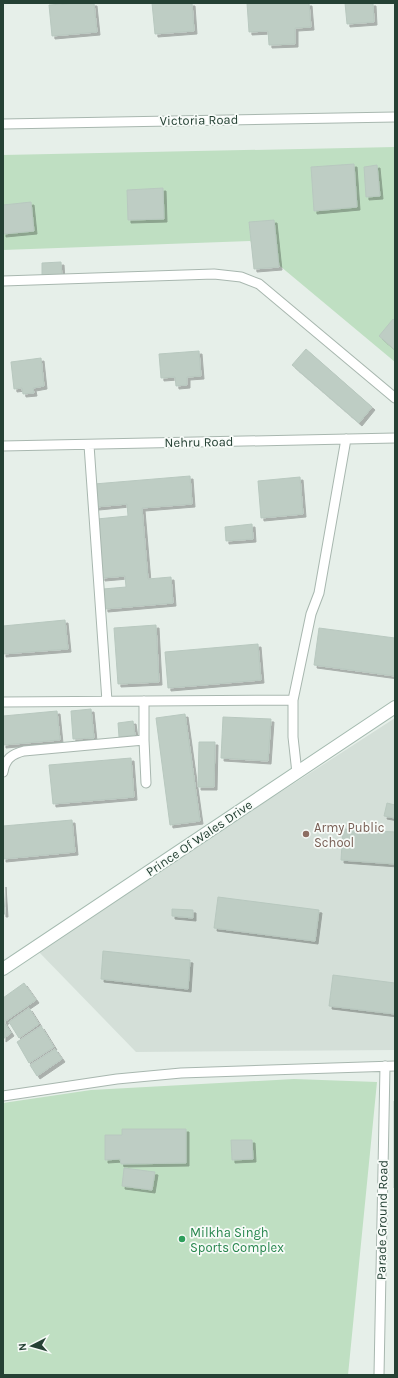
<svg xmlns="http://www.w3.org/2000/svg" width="398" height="1378" font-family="Karla,sans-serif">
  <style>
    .built { fill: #d4dfd8 }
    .green { fill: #bfdfc2 }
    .building { fill: #becdc4; stroke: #b8c8bf; filter: url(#shadow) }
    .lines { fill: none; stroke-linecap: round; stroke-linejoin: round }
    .minor-casing { stroke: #a8b7af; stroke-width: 11 }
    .secondary-casing { stroke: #a4baaf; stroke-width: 14 }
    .minor { stroke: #fff; stroke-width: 9 }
    .secondary { stroke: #fff; stroke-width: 12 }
    .education-dot { fill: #8d6e63; stroke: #f7fbf8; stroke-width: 1.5 }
    .leisure-dot { fill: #2e9e5b; stroke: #f7fbf8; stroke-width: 1.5 }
    .labels { text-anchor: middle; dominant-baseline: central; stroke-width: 3.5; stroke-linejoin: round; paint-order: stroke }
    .street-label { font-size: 13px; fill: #254134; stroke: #f7fbf8 }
    .education-label { font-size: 13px; fill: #785e54; stroke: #f7fbf8; text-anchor: start }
    .leisure-label { font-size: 13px; fill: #27864d; stroke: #f7fbf8; text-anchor: start }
  </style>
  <defs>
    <filter id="shadow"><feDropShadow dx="3" dy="3" stdDeviation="0" flood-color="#0004"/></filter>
  </defs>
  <rect width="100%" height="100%" fill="#e6efe9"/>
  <!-- built -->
  <path class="built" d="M395 718V1050L136 1052 37 950Z"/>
  <!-- green -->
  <path class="green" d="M395 147V362L250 241 3 250V155Z
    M294 1079 377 1082 348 1375H3V1103L91 1090Z"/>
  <!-- building -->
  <path class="building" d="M76 3H94L97 32 52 36 49 5Z
    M152 3H192L194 31 155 34Z
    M247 3H309L311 27 295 28V44L269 45 268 31 249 32Z
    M345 3H373L374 22 347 24Z
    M354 164 357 207 314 211 311 167Z
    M377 165 380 196 366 197 364 167Z
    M163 188 164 219 128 220 127 190Z
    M31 202 34 231 3 234V205Z
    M274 220 279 267 254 269 249 222Z
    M61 262 62 278H42V263Z
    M393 319 395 321V350L379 336Z
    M306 349 372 407 359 423 292 365Z
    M199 351 201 376 187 377V385L176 386 175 377 161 378 159 354Z
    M41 358 44 386 33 388 34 393 23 394 22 388 14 389 11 362Z
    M190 476 192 504 142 508 148 579 171 577 173 603 105 609 103 589 126 587 125 576 102 578 97 519 128 516 127 504 96 507 94 484Z
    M300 477 303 514 261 518 258 481Z
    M252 524 253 539 226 541 225 527Z
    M65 620 68 649 3 654V626Z
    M156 625 159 682 118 684 114 628Z
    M319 628 395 638V676L314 665Z
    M258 644 261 680 168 688 165 652Z
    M91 709 94 738 73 739 71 711Z
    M57 711 60 740 3 745V716Z
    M185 714 200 821 170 825 156 718Z
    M223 717 271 719 268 761 221 758Z
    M133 721 135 735 119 737 118 723Z
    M199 742H215L214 787H198Z
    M131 758 134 797 53 804 49 765Z
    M387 803 395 805V818L384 816Z
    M72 820 75 852 3 859V826Z
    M343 829 395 832V864L341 860Z
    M3 884 5 914H3Z
    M218 897 319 910 315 941 214 928Z
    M172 909 193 910V918L172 916Z
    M103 951 190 960 188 989 101 979Z
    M333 975 395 983V1014L329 1006Z
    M24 983 36 1000 4 1022 11 1033 3 1039V998Z
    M29 1008 39 1024 19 1038 9 1022Z
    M41 1026 54 1047 29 1063 17 1042Z
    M55 1049 62 1059 37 1076 30 1065Z
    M394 1101H395V1188H394Z
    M122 1129H186V1163L121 1164 120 1159 105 1160V1135H122Z
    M231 1140H252L253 1159 232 1160Z
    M124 1168 155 1172 152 1190 122 1186Z"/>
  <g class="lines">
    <!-- minor casing -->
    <g class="minor-casing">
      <path id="minor" d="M3 124 395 117
        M3 281 214 274 241 277 259 284 395 398
        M89 445 107 701
        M3 446 395 438
        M144 701V740L146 783
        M3 702 293 700
        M3 772C5 759 12 754 24 751L144 740
        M297 773 293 737V700L311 614 319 593 346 439
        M3 1096 117 1079 181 1073 395 1066
        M379 1375 385 1066"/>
    </g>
    <!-- secondary casing -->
    <g class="secondary-casing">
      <path id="secondary" d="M3 969 395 707"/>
    </g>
    <!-- minor -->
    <use href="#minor" class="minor"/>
    <!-- secondary -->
    <use href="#secondary" class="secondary"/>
  </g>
  <!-- markers -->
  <circle class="education-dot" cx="306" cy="834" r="4"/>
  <circle class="leisure-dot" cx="182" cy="1239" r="4"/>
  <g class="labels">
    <!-- street labels -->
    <g class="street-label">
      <text transform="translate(199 120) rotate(-1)">Victoria Road</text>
      <text transform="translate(199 442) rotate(-1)">Nehru Road</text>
      <text transform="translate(199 838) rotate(-34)">Prince Of Wales Drive</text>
      <text transform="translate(382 1220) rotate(-89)">Parade Ground Road</text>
    </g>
    <!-- education labels -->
    <g class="education-label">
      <text x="314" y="827">Army Public<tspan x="314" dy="15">School</tspan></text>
    </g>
    <!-- leisure labels -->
    <g class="leisure-label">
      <text x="190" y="1232">Milkha Singh<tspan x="190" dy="15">Sports Complex</tspan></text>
    </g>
  </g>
  <!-- border -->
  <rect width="398" height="1378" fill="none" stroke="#254134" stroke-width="8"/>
  <!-- north arrow -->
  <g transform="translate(32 1346) rotate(264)" stroke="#f7fbf8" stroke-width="3" paint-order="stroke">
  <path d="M0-3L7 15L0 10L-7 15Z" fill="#254134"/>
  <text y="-6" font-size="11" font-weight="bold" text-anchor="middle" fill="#254134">N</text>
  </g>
</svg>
